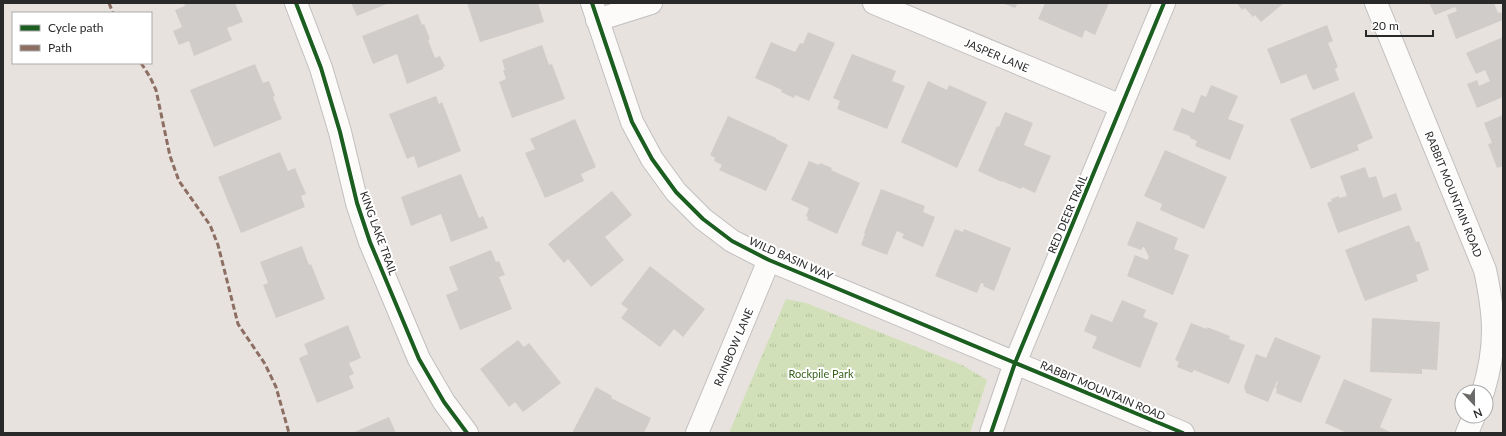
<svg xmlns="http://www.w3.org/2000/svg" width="1506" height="436" font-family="Lato,sans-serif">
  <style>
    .park { fill: url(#park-tufts) }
    .building { fill: #d0ccca }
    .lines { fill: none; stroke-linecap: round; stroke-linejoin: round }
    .street-casing { stroke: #c1bfc0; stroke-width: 24 }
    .street { stroke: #fcfbfa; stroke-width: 22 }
    .quiet { stroke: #8d6e63; stroke-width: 3; stroke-dasharray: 6 3; stroke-linecap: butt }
    .cycleway-casing { stroke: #fff; stroke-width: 6 }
    .cycleway { stroke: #1b5e20; stroke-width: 4 }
    .labels { text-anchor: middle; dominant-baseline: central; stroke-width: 4; stroke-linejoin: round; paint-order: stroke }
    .street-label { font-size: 11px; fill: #292929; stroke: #fff }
    .park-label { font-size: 11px; fill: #39621c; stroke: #fff }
  </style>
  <defs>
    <pattern id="park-tufts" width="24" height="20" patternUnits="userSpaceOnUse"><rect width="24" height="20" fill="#d1e0b8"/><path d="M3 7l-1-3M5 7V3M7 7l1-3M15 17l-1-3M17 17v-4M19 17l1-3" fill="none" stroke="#b3c09e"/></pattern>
  </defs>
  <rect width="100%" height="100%" fill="#e8e2de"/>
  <!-- park -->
  <path class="park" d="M786 299 806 303 962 365 987 380 970 433H729Z"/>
  <!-- building -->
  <path class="building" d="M184 3H235L243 22 227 28 232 40 194 56 189 41 179 45 173 31 182 27 175 10 185 6Z
    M351 3H389L357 16Z
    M467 3H538L544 22 480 42Z
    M1002 3H1018L1015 8Z
    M1045 3H1109L1095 35 1085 30 1082 38 1038 19Z
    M1237 3H1284L1261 22 1255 15 1253 17 1245 8 1242 10Z
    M1429 3H1494L1498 13 1501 12 1503 20 1456 39 1447 15 1457 11 1455 7 1435 15Z
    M418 14 422 25 424 24 430 39 428 40 435 58 440 56 445 66 443 67V69L407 84 397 54 373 64 362 36Z
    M1327 25 1333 41 1328 43 1338 67 1335 69 1339 80 1313 90 1306 74 1281 84 1267 49Z
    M808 32 835 43 809 101 795 95 794 98 781 92 782 90 755 78 771 42 795 52 800 43 803 44Z
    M1503 37V97L1477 108 1467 84 1477 80 1479 86 1490 81 1485 70 1476 74 1466 53Z
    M542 45 549 65 552 64 565 99 512 118 499 82 506 79 503 70H505L502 60Z
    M852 54 896 71 892 81 905 86 887 129 837 109 840 101 833 98Z
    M255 64 263 83 269 81 275 96 273 97 282 119 214 147 190 90Z
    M928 81 947 90 949 85 987 102 957 168 901 142Z
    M1211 85 1238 96 1228 119 1244 125 1230 160 1195 146 1197 141 1190 138V136L1173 130 1182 108 1194 113 1201 95 1206 97Z
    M1354 92 1373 138 1357 145 1359 150 1311 169 1290 119Z
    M436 96 439 104 442 102 461 151 418 168 414 156 407 159 389 114Z
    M1005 112 1033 123 1024 145 1051 156 1035 193 1022 187 1021 189 1002 181V182L978 171 997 126 999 127Z
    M1503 115V166L1497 168 1488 144 1492 143 1484 123Z
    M728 116 776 138V139L788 145 766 191 719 170 722 165 714 161 715 158 710 155Z
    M575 119 596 167 581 174 584 181 545 198 525 153 535 149 530 139Z
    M1165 150 1227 177 1204 229 1160 210 1162 204 1144 196Z
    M280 152 288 171 295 168 306 194 301 196 305 207 241 233 218 177Z
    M809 161 819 165 820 163 832 168 831 170 860 183 837 234 807 220 808 217 806 216 809 208 791 200Z
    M1365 167 1369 178 1376 176 1383 198 1396 193 1402 210 1338 233 1327 203 1332 201 1331 199 1339 196V198L1347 196 1340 176Z
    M461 174 479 218 483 216 488 228 451 242 441 214 411 226 401 197Z
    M881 189 925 206 923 212 935 217 923 247 902 238 904 234 897 231 887 255 861 245 865 234 864 233Z
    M612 191 632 215 605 237 624 260 591 287 568 259 564 263 548 244Z
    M1137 221 1178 238 1174 249 1189 255 1173 295 1127 276 1135 255 1147 260 1149 257 1144 247H1143L1141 250 1127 245Z
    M1409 225 1416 242 1419 241 1429 270 1416 275 1418 281 1365 301 1345 250Z
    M955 229 963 232 964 229 1011 248 994 291 983 286 984 284 981 283 977 293 935 276Z
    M302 246 309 265 311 264 325 299 276 318 263 285 268 283 260 262Z
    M491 250 496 262 499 261 505 275 499 277 512 309 460 330 446 295 458 290 449 267Z
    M650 266 705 309 683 337 674 329 660 347 621 318 628 309 621 304Z
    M1122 300 1146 310 1143 317 1158 323 1140 368 1092 348 1097 337 1084 331 1091 314 1112 322Z
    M1372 318 1440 322 1437 370 1422 369V374L1370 372Z
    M1191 323 1207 329V327L1230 336 1229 339 1245 345 1229 384 1194 370 1192 373 1177 367 1179 362 1175 360Z
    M348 325 361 358 349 363 354 374 349 376 354 388 317 403 299 358 308 354 304 344Z
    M1275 337 1321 356 1301 403 1276 393 1277 389 1275 388 1278 382 1277 381 1268 402 1246 393 1244 387 1256 354 1266 358Z
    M518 340 524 347 529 343 561 383 523 412 515 402 509 407 480 369Z
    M1344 379 1392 399 1380 427 1390 432V433H1344L1345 432 1325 423Z
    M596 387 612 396 611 398 651 418 644 433H572Z
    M389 417 396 433H352Z"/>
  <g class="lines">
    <!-- street casing -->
    <g class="street-casing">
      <path id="street" d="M296 3 321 68 340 132 357 203 370 242 419 359 444 402 467 433
        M592 3 632 122 652 159 676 192 703 219 732 241 769 260 1183 433
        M874 3 1121 106
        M1376 3 1485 270C1495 316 1497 346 1483 392
        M597 20 651 3
        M697 433 769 260
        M991 433 1015 363 1164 3
        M1467 433 1474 416"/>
    </g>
    <!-- street -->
    <use href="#street" class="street"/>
    <!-- quiet -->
    <path class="quiet" d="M109 3 113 13
      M141 63 150 77 156 90 170 156 179 181 210 225 218 245 238 324 265 364 276 387 289 433"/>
    <!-- cycleway casing -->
    <g class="cycleway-casing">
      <path id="cycleway" d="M296 3 321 68 340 132 357 203 370 242 419 359 444 402 467 433
        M592 3 632 122 652 159 676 192 703 219 732 241 769 260 1183 433
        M991 433 1015 363 1164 3"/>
    </g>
    <!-- cycleway -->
    <use href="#cycleway" class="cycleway"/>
  </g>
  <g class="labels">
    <!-- street labels -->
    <g class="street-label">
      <text transform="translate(997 55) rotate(23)">JASPER LANE</text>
      <text transform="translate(1454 194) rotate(68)">RABBIT MOUNTAIN ROAD</text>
      <text transform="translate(1067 214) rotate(-67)">RED DEER TRAIL</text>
      <text transform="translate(379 233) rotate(70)">KING LAKE TRAIL</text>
      <text transform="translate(791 258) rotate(24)">WILD BASIN WAY</text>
      <text transform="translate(733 347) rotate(-67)">RAINBOW LANE</text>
      <text transform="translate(1103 390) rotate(23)">RABBIT MOUNTAIN ROAD</text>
    </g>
    <!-- park labels -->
    <g class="park-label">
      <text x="821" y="373">Rockpile Park</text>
    </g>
  </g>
  <!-- border -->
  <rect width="1506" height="436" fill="none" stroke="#292929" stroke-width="8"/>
  <!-- legend -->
  <rect x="12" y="12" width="140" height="52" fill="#ffffff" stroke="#a9a9a9"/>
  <rect x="20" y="25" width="20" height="6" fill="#1b5e20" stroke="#a9a9a9"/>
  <text x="48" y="32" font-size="12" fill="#292929">Cycle path</text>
  <rect x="20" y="45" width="20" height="6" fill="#8d6e63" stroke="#a9a9a9"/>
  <text x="48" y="52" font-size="12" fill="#292929">Path</text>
  <!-- north arrow -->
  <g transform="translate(1474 404) rotate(158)"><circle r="19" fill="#ffffff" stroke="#a9a9a9"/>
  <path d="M0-3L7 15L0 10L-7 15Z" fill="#6c6a68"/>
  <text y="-6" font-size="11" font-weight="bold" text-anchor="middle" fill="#292929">N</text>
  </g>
  <!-- scale -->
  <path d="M1366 30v6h67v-6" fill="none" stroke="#292929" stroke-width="2"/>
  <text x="1372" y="30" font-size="12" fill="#292929" stroke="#ffffff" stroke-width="3" paint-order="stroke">20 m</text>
</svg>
